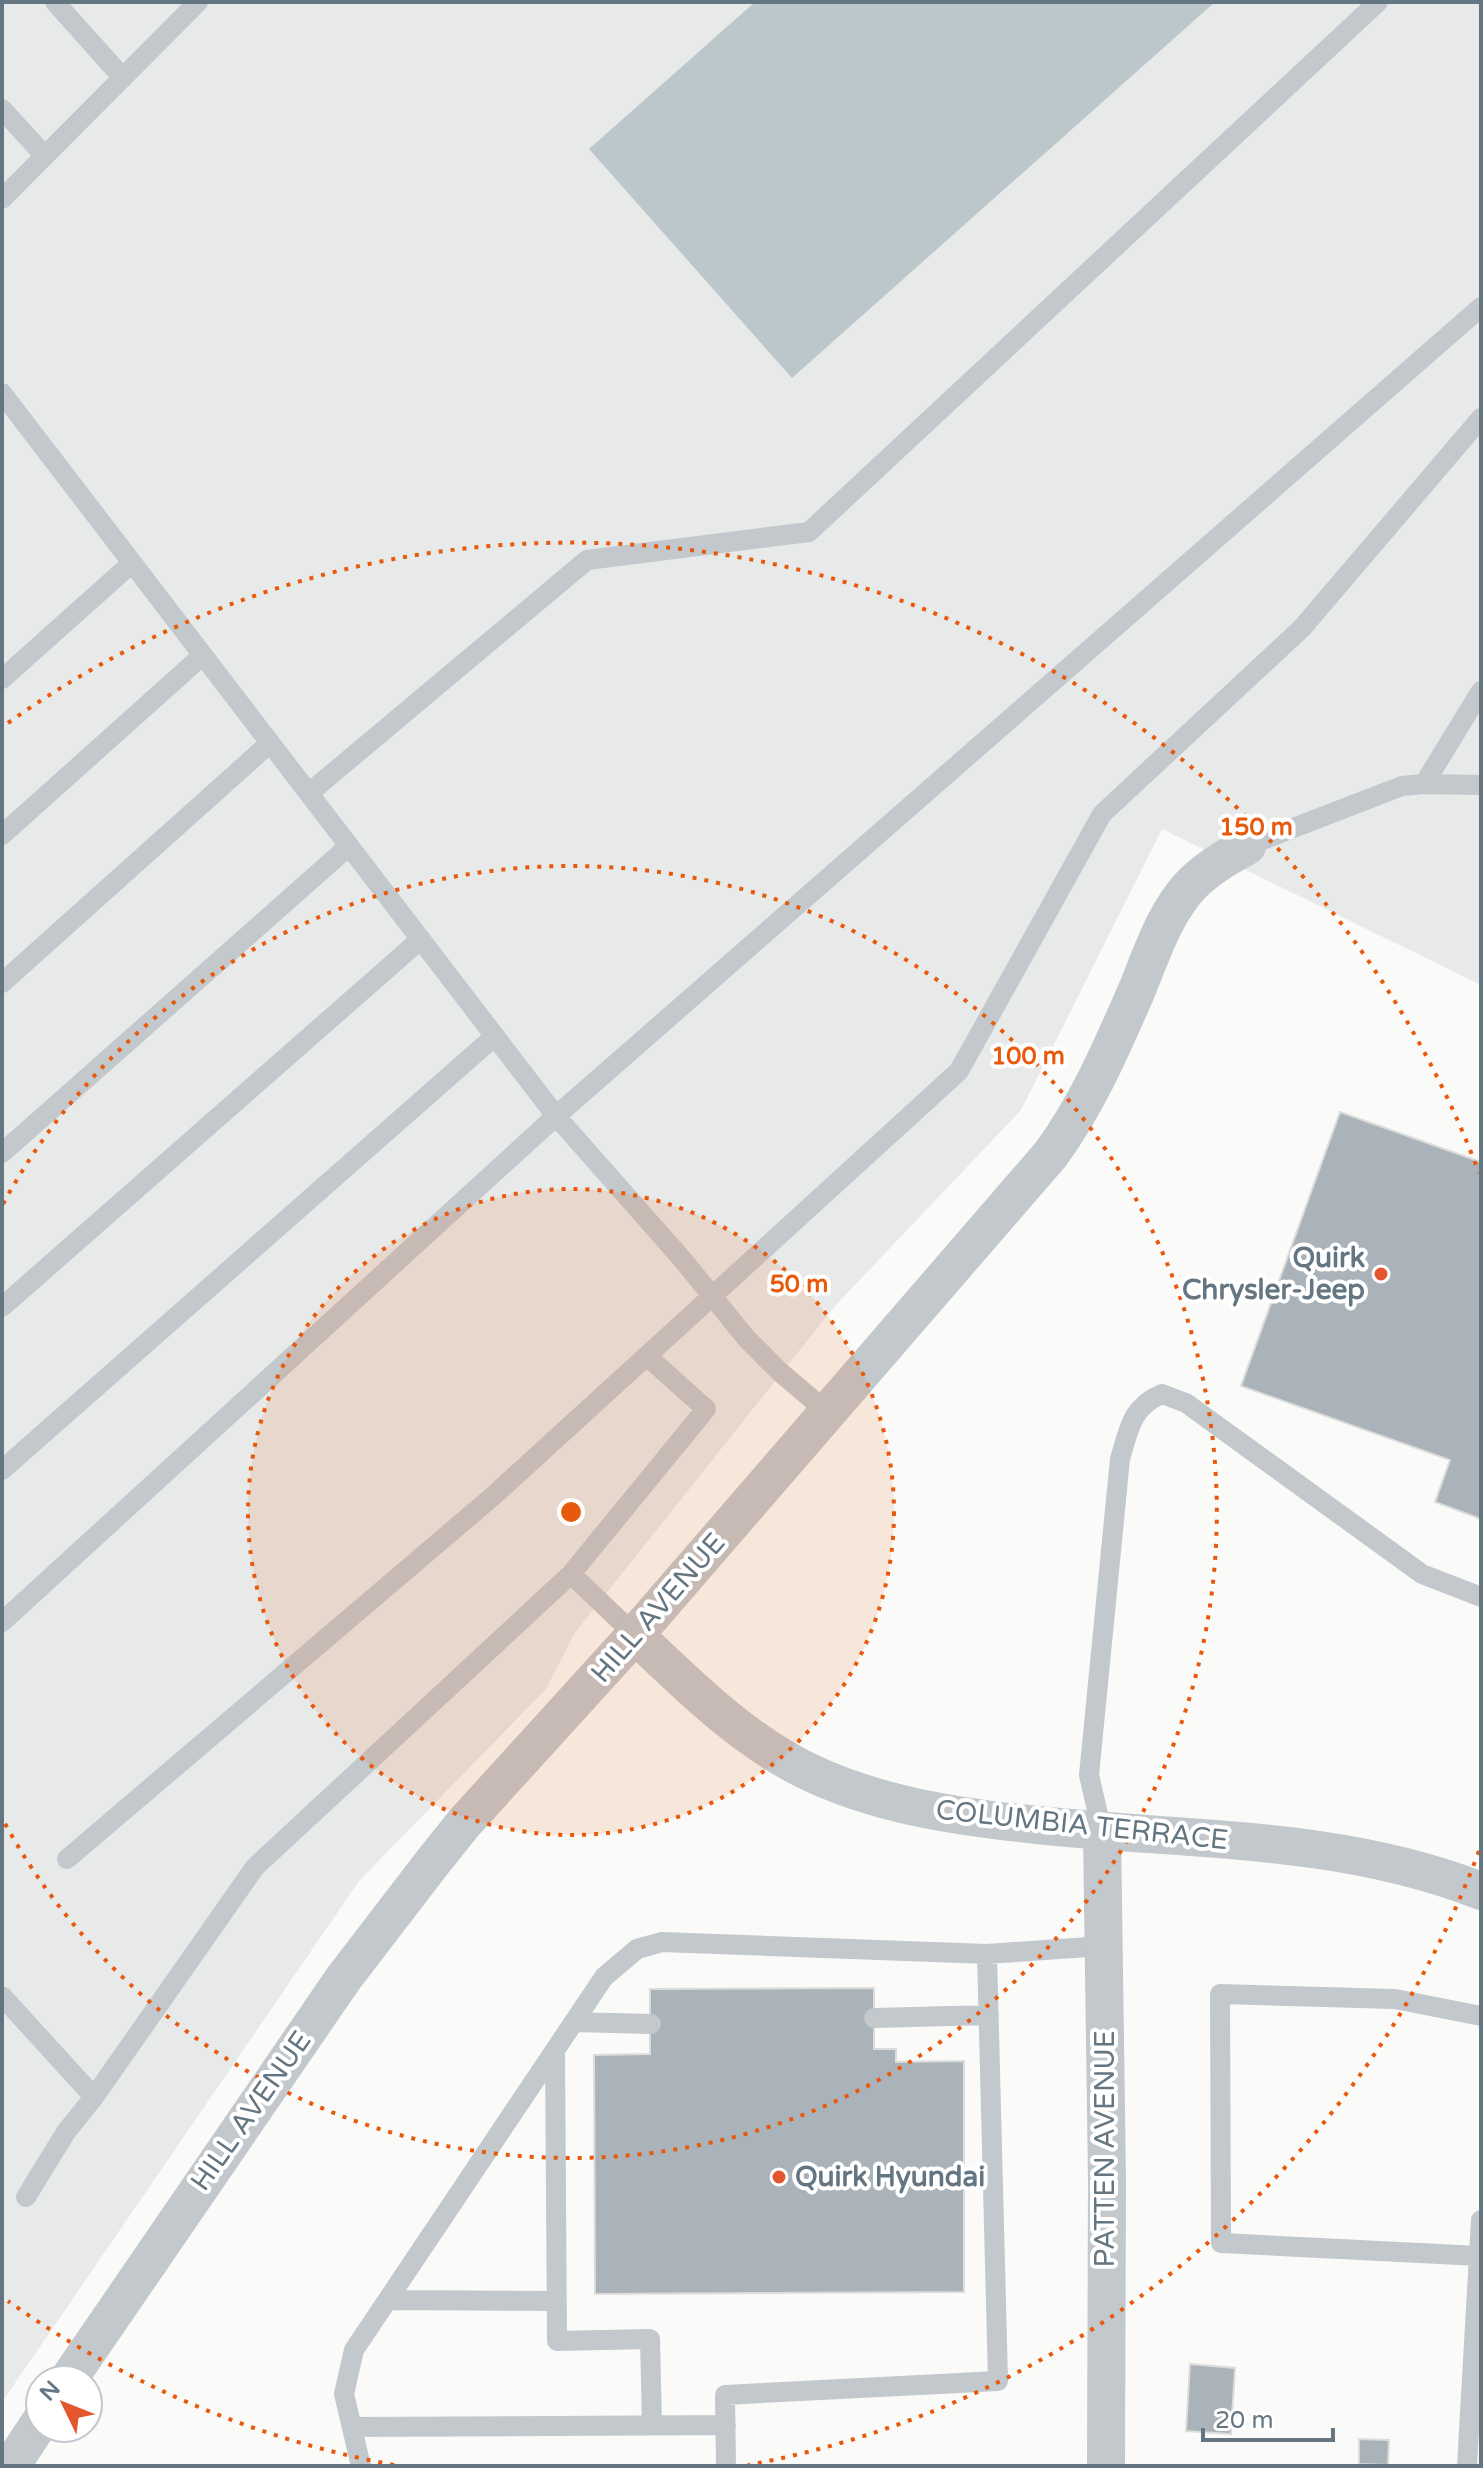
<svg xmlns="http://www.w3.org/2000/svg" width="1483" height="2468" font-family="'Varela Round',sans-serif">
  <style>
    .built { fill: #e8e9e9 }
    .water { fill: #bbc7cb }
    .building { fill: #aab3b9; stroke: #dcdcda; stroke-width: 2 }
    .lines { fill: none; stroke-linecap: round; stroke-linejoin: round }
    .lane { stroke: #c3c8cc; stroke-width: 20 }
    .street { stroke: #c3c8cc; stroke-width: 38 }
    .ring { fill: none; stroke: #e8590c; stroke-width: 4; stroke-dasharray: 4 8 }
    .poi-dot { fill: #e4572e; stroke: #fff; stroke-width: 3 }
    .labels { text-anchor: middle; dominant-baseline: central; stroke-width: 8; stroke-linejoin: round; paint-order: stroke }
    .poi-label { font-size: 28px; font-weight: bold; fill: #657683; stroke: #fff; text-anchor: end }
    .street-label { font-size: 28px; fill: #657683; stroke: #fff }
    .centre { fill: #e8590c; stroke: #fff; stroke-width: 4 }
    .ring-label { font-size: 24px; text-anchor: middle; font-weight: bold; fill: #e8590c; stroke: #fff; stroke-width: 8; stroke-linejoin: round; paint-order: stroke }
  </style>
  <rect width="100%" height="100%" fill="#fafaf8"/>
  <!-- built -->
  <path class="built" d="M2 2H1481V985L1162 829 1021 1110 834 1307 574 1634 546 1689 359 1881 2 2402Z"/>
  <!-- water -->
  <path class="water" d="M755 2H1215L792 378 589 149Z"/>
  <!-- building -->
  <path class="building" d="M1340 1112 1481 1162V1519L1435 1502 1450 1460 1241 1386Z
    M874 1988V2049H896V2062L964 2061V2292L595 2294 594 2055 650 2054V1989Z
    M1190 2364 1235 2368 1231 2434 1186 2431Z
    M1359 2439 1389 2440 1388 2465 1359 2464Z"/>
  <g class="lines">
    <!-- lane -->
    <path class="lane" d="M55 2 123 78
      M2 109 45 156
      M2 199 198 2
      M2 393 556 1116 682 1259 747 1339 780 1372 826 1411
      M2 679 132 563
      M1424 784 1481 691
      M309 793 587 560 809 532 1378 2
      M2 835 203 655
      M1247 846 1402 786 1424 784 1481 785
      M2 983 270 743
      M2 1153 349 846
      M2 1307 421 939
      M2 1470 495 1036
      M2 1622 556 1116 1481 307
      M635 1635 571 1574 706 1409 648 1357
      M1102 1832 1089 1775 1120 1459C1129 1429 1131 1407 1162 1394L1186 1403 1422 1574 1481 1597
      M67 1859 492 1497 959 1071 1102 814 1302 628 1481 418
      M2 1996 94 2097 255 1867 571 1574
      M874 2018 989 2015
      M575 2022 651 2024
      M555 2051 557 2341 650 2339 652 2425
      M26 2197 66 2132 94 2097
      M1479 2256 1221 2243 1220 1994 1395 1999 1481 2016
      M388 2300 555 2301
      M352 2427 726 2425
      M361 2466 344 2394 354 2350 604 1977 637 1949 662 1942 987 1954 1103 1946
      M726 2466 725 2395 998 2381 987 1954
      M1467 2466 1481 2220"/>
    <!-- street -->
    <path class="street" d="M635 1635C688 1685 739 1737 805 1770 874 1804 952 1816 1028 1824 1180 1841 1336 1834 1481 1891
      M1102 1832 1107 2180 1106 2466
      M68 2380 343 1979 432 1863 464 1823 635 1635 1051 1154C1088 1103 1111 1049 1136 992 1151 956 1164 913 1192 884 1208 868 1227 857 1247 846
      M11 2466 40 2422"/>
  </g>
  <!-- distance rings -->
  <circle cx="571" cy="1512" r="323" fill="#e8590c" fill-opacity=".12"/>
  <g class="ring">
    <circle cx="571" cy="1512" r="323"/>
    <path d="M3 1204A646 646 0 1 1 3 1820"/>
    <path d="M1479 1851A969 969 0 0 1 748 2465M394 2465A969 969 0 0 1 8 2301M8 723A969 969 0 0 1 1479 1173"/>
  </g>
  <!-- markers -->
  <g class="poi-dot">
    <circle cx="1381" cy="1274" r="8"/>
    <circle cx="779" cy="2177" r="8"/>
  </g>
  <g class="labels">
    <!-- poi labels -->
    <g class="poi-label">
      <text x="1365" y="1258">Quirk<tspan x="1365" dy="32">Chrysler-Jeep</tspan></text>
      <text x="795" y="2177" text-anchor="start">Quirk Hyundai</text>
    </g>
    <!-- street labels -->
    <g class="street-label">
      <text transform="translate(658 1608) rotate(-49)">HILL AVENUE</text>
      <text transform="translate(1082 1825) rotate(6)">COLUMBIA TERRACE</text>
      <text transform="translate(251 2111) rotate(-55)">HILL AVENUE</text>
      <text transform="translate(1105 2149) rotate(-90)">PATTEN AVENUE</text>
    </g>
  </g>
  <circle cx="571" cy="1512" r="12" class="centre"/>
  <g class="ring-label">
    <text x="1256" y="835">150 m</text>
    <text x="1028" y="1064">100 m</text>
    <text x="799" y="1292">50 m</text>
  </g>
  <!-- border -->
  <rect width="1483" height="2468" fill="none" stroke="#657683" stroke-width="8"/>
  <!-- north arrow -->
  <g transform="translate(64 2404) rotate(313)"><circle r="38" fill="#ffffff" stroke="#c1c8cd" stroke-width="2"/>
  <path d="M0-6L14 30L0 20L-14 30Z" fill="#e4572e"/>
  <text y="-12" font-size="22" font-weight="bold" text-anchor="middle" fill="#657683">N</text>
  </g>
  <!-- scale -->
  <path d="M1203 2428v12h130v-12" fill="none" stroke="#657683" stroke-width="4"/>
  <text x="1215" y="2428" font-size="24" fill="#657683" stroke="#ffffff" stroke-width="6" paint-order="stroke">20 m</text>
</svg>
